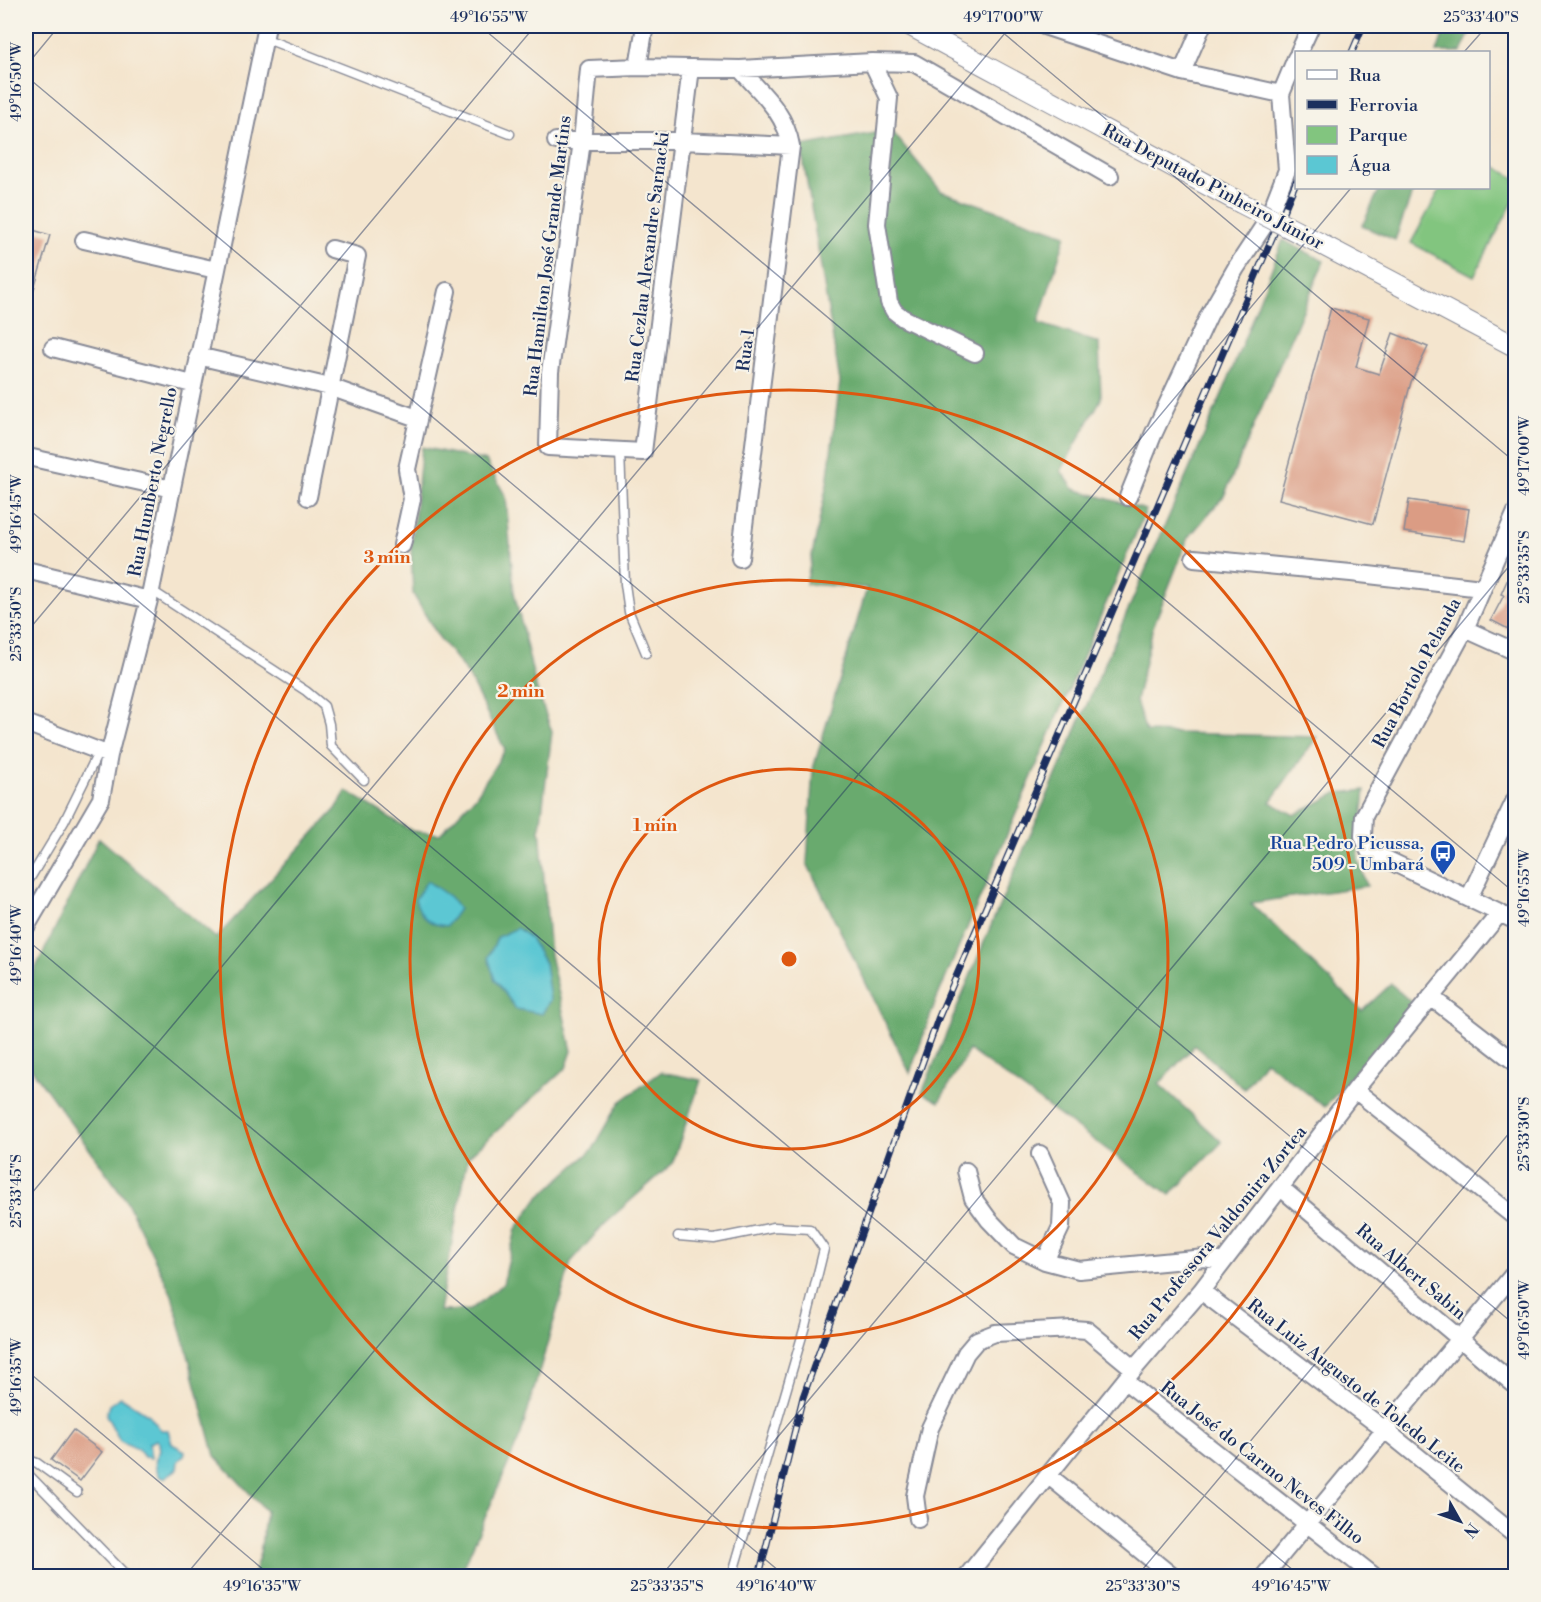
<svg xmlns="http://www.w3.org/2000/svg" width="1541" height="1602" font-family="'Libre Bodoni',serif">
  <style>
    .green { fill: #82c57f; stroke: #4e7a6e; stroke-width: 1.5 }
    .forest { fill: #69aa6e; stroke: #426c66; stroke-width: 1.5 }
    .water { fill: #5bc7d3; stroke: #3b7b98; stroke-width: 1.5 }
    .building { fill: #db9c84 }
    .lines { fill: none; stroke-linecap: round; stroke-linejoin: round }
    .service-casing { stroke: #888a96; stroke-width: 11 }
    .minor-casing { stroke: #888a96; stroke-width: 20 }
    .tertiary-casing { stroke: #888a96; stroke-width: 22 }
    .service { stroke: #fff; stroke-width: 8 }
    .minor { stroke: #fff; stroke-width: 16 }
    .tertiary { stroke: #fff; stroke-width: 20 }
    .rail-casing { stroke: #1b2f5e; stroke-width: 7 }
    .rail { stroke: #f7f3e8; stroke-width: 4.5; stroke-dasharray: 14; stroke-linecap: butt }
    .tertiary-bridge-casing { stroke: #888a96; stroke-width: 22; stroke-linecap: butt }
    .tertiary-bridge { stroke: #fff; stroke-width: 20 }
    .ticks { fill: none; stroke: #1b2f5e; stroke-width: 1.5; stroke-opacity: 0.45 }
    .ring { fill: none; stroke: #de5710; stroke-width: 3 }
    .labels { text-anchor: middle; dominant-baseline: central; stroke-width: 4.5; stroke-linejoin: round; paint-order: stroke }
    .street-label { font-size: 18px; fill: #1b2f5e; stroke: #f7f3e8 }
    .transit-label { font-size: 18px; fill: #164399; stroke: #f7f3e8; text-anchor: end }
    .centre { fill: #de5710; stroke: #f7f3e8; stroke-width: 3 }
    .ring-label { font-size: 18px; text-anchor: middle; font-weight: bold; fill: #de5710; stroke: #f7f3e8; stroke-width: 4.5; stroke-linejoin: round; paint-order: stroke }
    .neatline { fill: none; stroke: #1b2f5e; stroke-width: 2 }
    .ticks-label { font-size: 15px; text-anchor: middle; fill: #1b2f5e }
  </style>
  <rect width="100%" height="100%" fill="#f7f3e8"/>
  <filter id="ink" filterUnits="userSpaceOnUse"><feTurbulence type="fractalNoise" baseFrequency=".0167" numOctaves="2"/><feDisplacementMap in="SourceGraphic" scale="12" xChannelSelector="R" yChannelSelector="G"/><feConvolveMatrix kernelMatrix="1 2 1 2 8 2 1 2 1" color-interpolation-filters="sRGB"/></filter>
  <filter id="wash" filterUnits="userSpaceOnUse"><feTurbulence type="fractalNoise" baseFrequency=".008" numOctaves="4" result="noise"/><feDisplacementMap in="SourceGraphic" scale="24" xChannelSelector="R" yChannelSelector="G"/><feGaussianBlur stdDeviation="1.35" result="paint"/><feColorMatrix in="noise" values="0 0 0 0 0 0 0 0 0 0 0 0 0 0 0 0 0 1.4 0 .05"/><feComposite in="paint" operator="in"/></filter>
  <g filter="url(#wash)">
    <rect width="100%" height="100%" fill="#f4e5ce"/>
    <!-- green -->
    <path class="green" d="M1489 163 1515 178V198L1474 276 1411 243 1441 188H1488Z"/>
    <!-- forest -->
    <path class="forest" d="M1446 26H1473L1461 52H1437Z
      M891 130 941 191 1066 235 1038 323 1099 343 1101 399 1061 471 1074 489 1146 510 935 1003 910 1073 807 863 813 769 867 588 806 584 827 484 840 382 801 146Z
      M1380 188H1414L1395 240 1362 226Z
      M1283 240 1324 261 1224 496 1188 538 1153 627 1136 701 1146 732 1317 737 1270 802 1294 815 1337 793 1365 790 1358 860 1367 886 1251 903 1362 1011 1391 984 1413 1004 1325 1107 1265 1061 1244 1089 1195 1045 1159 1084 1222 1142 1170 1195 969 1050 939 1102 922 1093 994 918 1226 385Z
      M422 447 486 461 506 497 514 592 536 687 552 732 540 828 550 955 572 1051 566 1068 468 1157 439 1311 470 1310 503 1284 516 1229 538 1198 593 1149 620 1102 661 1072 701 1080 672 1164 605 1223 571 1262 521 1434 460 1576H253L260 1553 266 1511 215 1456 172 1295 126 1200 26 1061V988L99 838 216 938 336 809 347 791 412 831 440 834 476 796 505 750 467 673 438 636 413 594 411 547Z"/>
    <!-- water -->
    <path class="water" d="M427 881 450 897 459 909 447 926C429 925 420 917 415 899Z
      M517 928 530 938 545 963 550 1000 542 1014 516 1009 495 980 488 957 498 937Z
      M121 1397 149 1415 161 1430H168L172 1444 185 1451 184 1456 178 1461 177 1469 164 1478 160 1477C155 1467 153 1460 160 1451L159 1443 156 1440 149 1443 151 1458 144 1457 138 1449 120 1441 106 1415 109 1405Z"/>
    <g id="blocks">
      <!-- building -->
      <path class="building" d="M26 228 50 235 29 306 26 305Z
        M1331 308 1369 318 1356 367 1379 374 1393 333 1428 347 1411 382 1373 524 1279 499Z
        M1409 500 1469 509 1464 541 1404 532Z
        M1515 563V620L1510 630 1491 620 1504 595 1501 594Z
        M73 1430 102 1452 80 1481 51 1460Z"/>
    </g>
  </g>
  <g filter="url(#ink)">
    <use href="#blocks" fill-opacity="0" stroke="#888a96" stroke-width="1.5"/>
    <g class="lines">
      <!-- service casing -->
      <g class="service-casing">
        <path id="service" d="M264 38 510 134
          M620 451 625 584 629 612 646 653
          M151 590 306 691 324 706 329 724 331 746 364 780
          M26 885 64 822 99 751
          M678 1236 714 1239 774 1227 810 1229 824 1249 805 1326 732 1576
          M26 1459 37 1463 77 1492
          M26 1468 29 1475 127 1576"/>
      </g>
      <!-- minor casing -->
      <g class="minor-casing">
        <path id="minor" d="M1044 26 1182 72 1281 94
          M1299 52 1311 26
          M872 62 889 98 877 224 889 302 894 311 903 318 975 353
          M638 67 645 26
          M691 68 643 452 548 447 550 372 582 141 589 69 638 67 740 69 872 62 914 63 1110 176
          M1182 72 1202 26
          M556 141H682L791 146
          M84 240 216 270
          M53 348 192 384
          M198 356 330 387 417 418
          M28 457 172 489
          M308 497 357 256 332 249
          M1128 497 1153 435 1209 315 1236 268 1267 221 1287 170 1281 94 1296 58
          M1516 512 1465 629 1364 816 1363 836 1369 851 1516 921
          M402 545 412 499 407 469 447 291
          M740 558 791 146C785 112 762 94 740 69
          M1194 558 1351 573 1482 588
          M26 570 149 600
          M1465 629 1516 652
          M26 723 109 755
          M1469 898 1516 798
          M26 927 101 799 109 755 149 600 267 26
          M1431 997 1516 1063
          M1355 1090 1516 1218
          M1040 1154 1062 1203 1061 1227 1045 1261
          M966 1171 973 1198 989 1220 1014 1246 1045 1261 1079 1270 1205 1258 1223 1262
          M1281 1188 1516 1386
          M1201 1291 1385 1430 1516 1536
          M1125 1381 1374 1576
          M1049 1476 1172 1576
          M918 1519 915 1496 930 1428 966 1353 977 1340 995 1333 1073 1329 1087 1330 1134 1369
          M967 1576 1134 1369 1201 1291 1355 1090 1500 913
          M1264 1576 1516 1271"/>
      </g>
      <!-- tertiary casing -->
      <g class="tertiary-casing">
        <path id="tertiary" d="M911 26 1239 202
          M1319 243 1516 347"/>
      </g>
      <!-- service -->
      <use href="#service" class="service"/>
      <!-- minor -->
      <use href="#minor" class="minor"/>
      <!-- tertiary -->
      <use href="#tertiary" class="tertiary"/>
      <!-- rail casing -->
      <g class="rail-casing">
        <path id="rail" d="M1352 52 1363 26
          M759 1576 803 1397 938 1019 1296 182"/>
      </g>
      <!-- rail -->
      <use href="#rail" class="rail"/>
      <!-- tertiary-bridge casing -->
      <g class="tertiary-bridge-casing">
        <path id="tertiary-bridge" d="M1239 202 1319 243"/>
      </g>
      <!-- tertiary-bridge -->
      <use href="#tertiary-bridge" class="tertiary-bridge"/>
    </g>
  </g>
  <!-- ticks -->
  <path class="ticks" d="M480 26 1516 894M995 26 1516 463M1509 26 1516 31M1464 52 1487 26M26 66 59 26M26 76 1516 1326M26 507 1300 1576M26 633 535 26M26 939 785 1576M26 1200 1011 26M26 1370 271 1576M185 1576 1351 188M661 1576 1516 558M1137 1576 1516 1125"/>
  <!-- distance rings -->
  <g class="ring">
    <circle cx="789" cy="959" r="190"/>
    <circle cx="789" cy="959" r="379"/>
    <circle cx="789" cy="959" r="569"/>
  </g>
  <!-- icons -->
  <defs>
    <g id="bus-pin" transform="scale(1.35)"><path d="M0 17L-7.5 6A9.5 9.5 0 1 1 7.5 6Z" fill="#1a4fb4" stroke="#f7f3e8"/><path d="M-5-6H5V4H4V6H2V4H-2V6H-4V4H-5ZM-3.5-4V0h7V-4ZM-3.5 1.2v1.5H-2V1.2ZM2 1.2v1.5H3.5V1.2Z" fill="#fff"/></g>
  </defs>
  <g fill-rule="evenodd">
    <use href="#bus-pin" x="1443" y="853"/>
  </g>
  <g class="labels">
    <!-- street labels -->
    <g class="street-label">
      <text transform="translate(1213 187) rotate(28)">Rua Deputado Pinheiro Júnior</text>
      <text transform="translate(548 256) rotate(-83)">Rua Hamilton José Grande Martins</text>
      <text transform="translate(648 257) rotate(-83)">Rua Cezlau Alexandre Sarnacki</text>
      <text transform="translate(746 350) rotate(-83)">Rua 1</text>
      <text transform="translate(153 482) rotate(-79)">Rua Humberto Negrello</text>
      <text transform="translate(1417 673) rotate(-62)">Rua Bortolo Pelanda</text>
      <text transform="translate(1218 1233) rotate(-51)">Rua Professora Valdomira Zortea</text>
      <text transform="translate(1411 1272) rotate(40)">Rua Albert Sabin</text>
      <text transform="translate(1356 1386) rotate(38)">Rua Luiz Augusto de Toledo Leite</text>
      <text transform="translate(1262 1463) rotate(38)">Rua José do Carmo Neves Filho</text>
    </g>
    <!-- transit labels -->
    <g class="transit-label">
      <text x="1424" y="843">Rua Pedro Picussa,<tspan x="1424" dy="21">509 - Umbará</tspan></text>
    </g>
  </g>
  <circle cx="789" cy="959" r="9" class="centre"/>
  <g class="ring-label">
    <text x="387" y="563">3 min</text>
    <text x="521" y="697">2 min</text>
    <text x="655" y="831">1 min</text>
  </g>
  <!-- margin -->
  <rect width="1541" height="1602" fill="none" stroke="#f7f3e8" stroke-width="66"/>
  <!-- legend -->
  <rect x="1295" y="51" width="195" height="138" fill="#f7f3e8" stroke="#9fa5b1" stroke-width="1.5"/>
  <rect x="1307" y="70" width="30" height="9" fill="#ffffff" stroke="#9fa5b1" stroke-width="1.5"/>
  <text x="1349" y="81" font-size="18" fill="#1b2f5e">Rua</text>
  <rect x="1307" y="100" width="30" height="9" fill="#1b2f5e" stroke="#9fa5b1" stroke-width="1.5"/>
  <text x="1349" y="111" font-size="18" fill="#1b2f5e">Ferrovia</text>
  <rect x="1307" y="126" width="30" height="18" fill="#82c57f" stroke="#9fa5b1" stroke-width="1.5"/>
  <text x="1349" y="141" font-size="18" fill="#1b2f5e">Parque</text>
  <rect x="1307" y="156" width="30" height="18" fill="#5bc7d3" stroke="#9fa5b1" stroke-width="1.5"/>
  <text x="1349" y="171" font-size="18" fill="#1b2f5e">Água</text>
  <!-- north arrow -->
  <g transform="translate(1460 1521) rotate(130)" stroke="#f7f3e8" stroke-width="4.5" paint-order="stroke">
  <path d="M0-4.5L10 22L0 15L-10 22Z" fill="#1b2f5e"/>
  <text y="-9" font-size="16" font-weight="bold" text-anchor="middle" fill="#1b2f5e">N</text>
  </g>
  <rect x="33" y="33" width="1475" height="1536" class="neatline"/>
  <g class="ticks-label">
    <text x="489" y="22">49°16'55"W</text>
    <text x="1003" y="22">49°17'00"W</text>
    <text x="1481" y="22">25°33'40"S</text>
    <text transform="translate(16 82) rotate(-90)" y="5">49°16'50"W</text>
    <text transform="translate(1524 456) rotate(-90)" y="5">49°17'00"W</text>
    <text transform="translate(16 514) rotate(-90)" y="5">49°16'45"W</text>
    <text transform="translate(1524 567) rotate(-90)" y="5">25°33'35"S</text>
    <text transform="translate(16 624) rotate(-90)" y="5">25°33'50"S</text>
    <text transform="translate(1524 888) rotate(-90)" y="5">49°16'55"W</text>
    <text transform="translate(16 945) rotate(-90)" y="5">49°16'40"W</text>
    <text transform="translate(1524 1134) rotate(-90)" y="5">25°33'30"S</text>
    <text transform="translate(16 1191) rotate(-90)" y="5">25°33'45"S</text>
    <text transform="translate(1524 1320) rotate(-90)" y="5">49°16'50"W</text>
    <text transform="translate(16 1377) rotate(-90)" y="5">49°16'35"W</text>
    <text x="262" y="1591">49°16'35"W</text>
    <text x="667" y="1591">25°33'35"S</text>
    <text x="776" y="1591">49°16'40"W</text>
    <text x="1143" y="1591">25°33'30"S</text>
    <text x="1291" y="1591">49°16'45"W</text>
  </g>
</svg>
